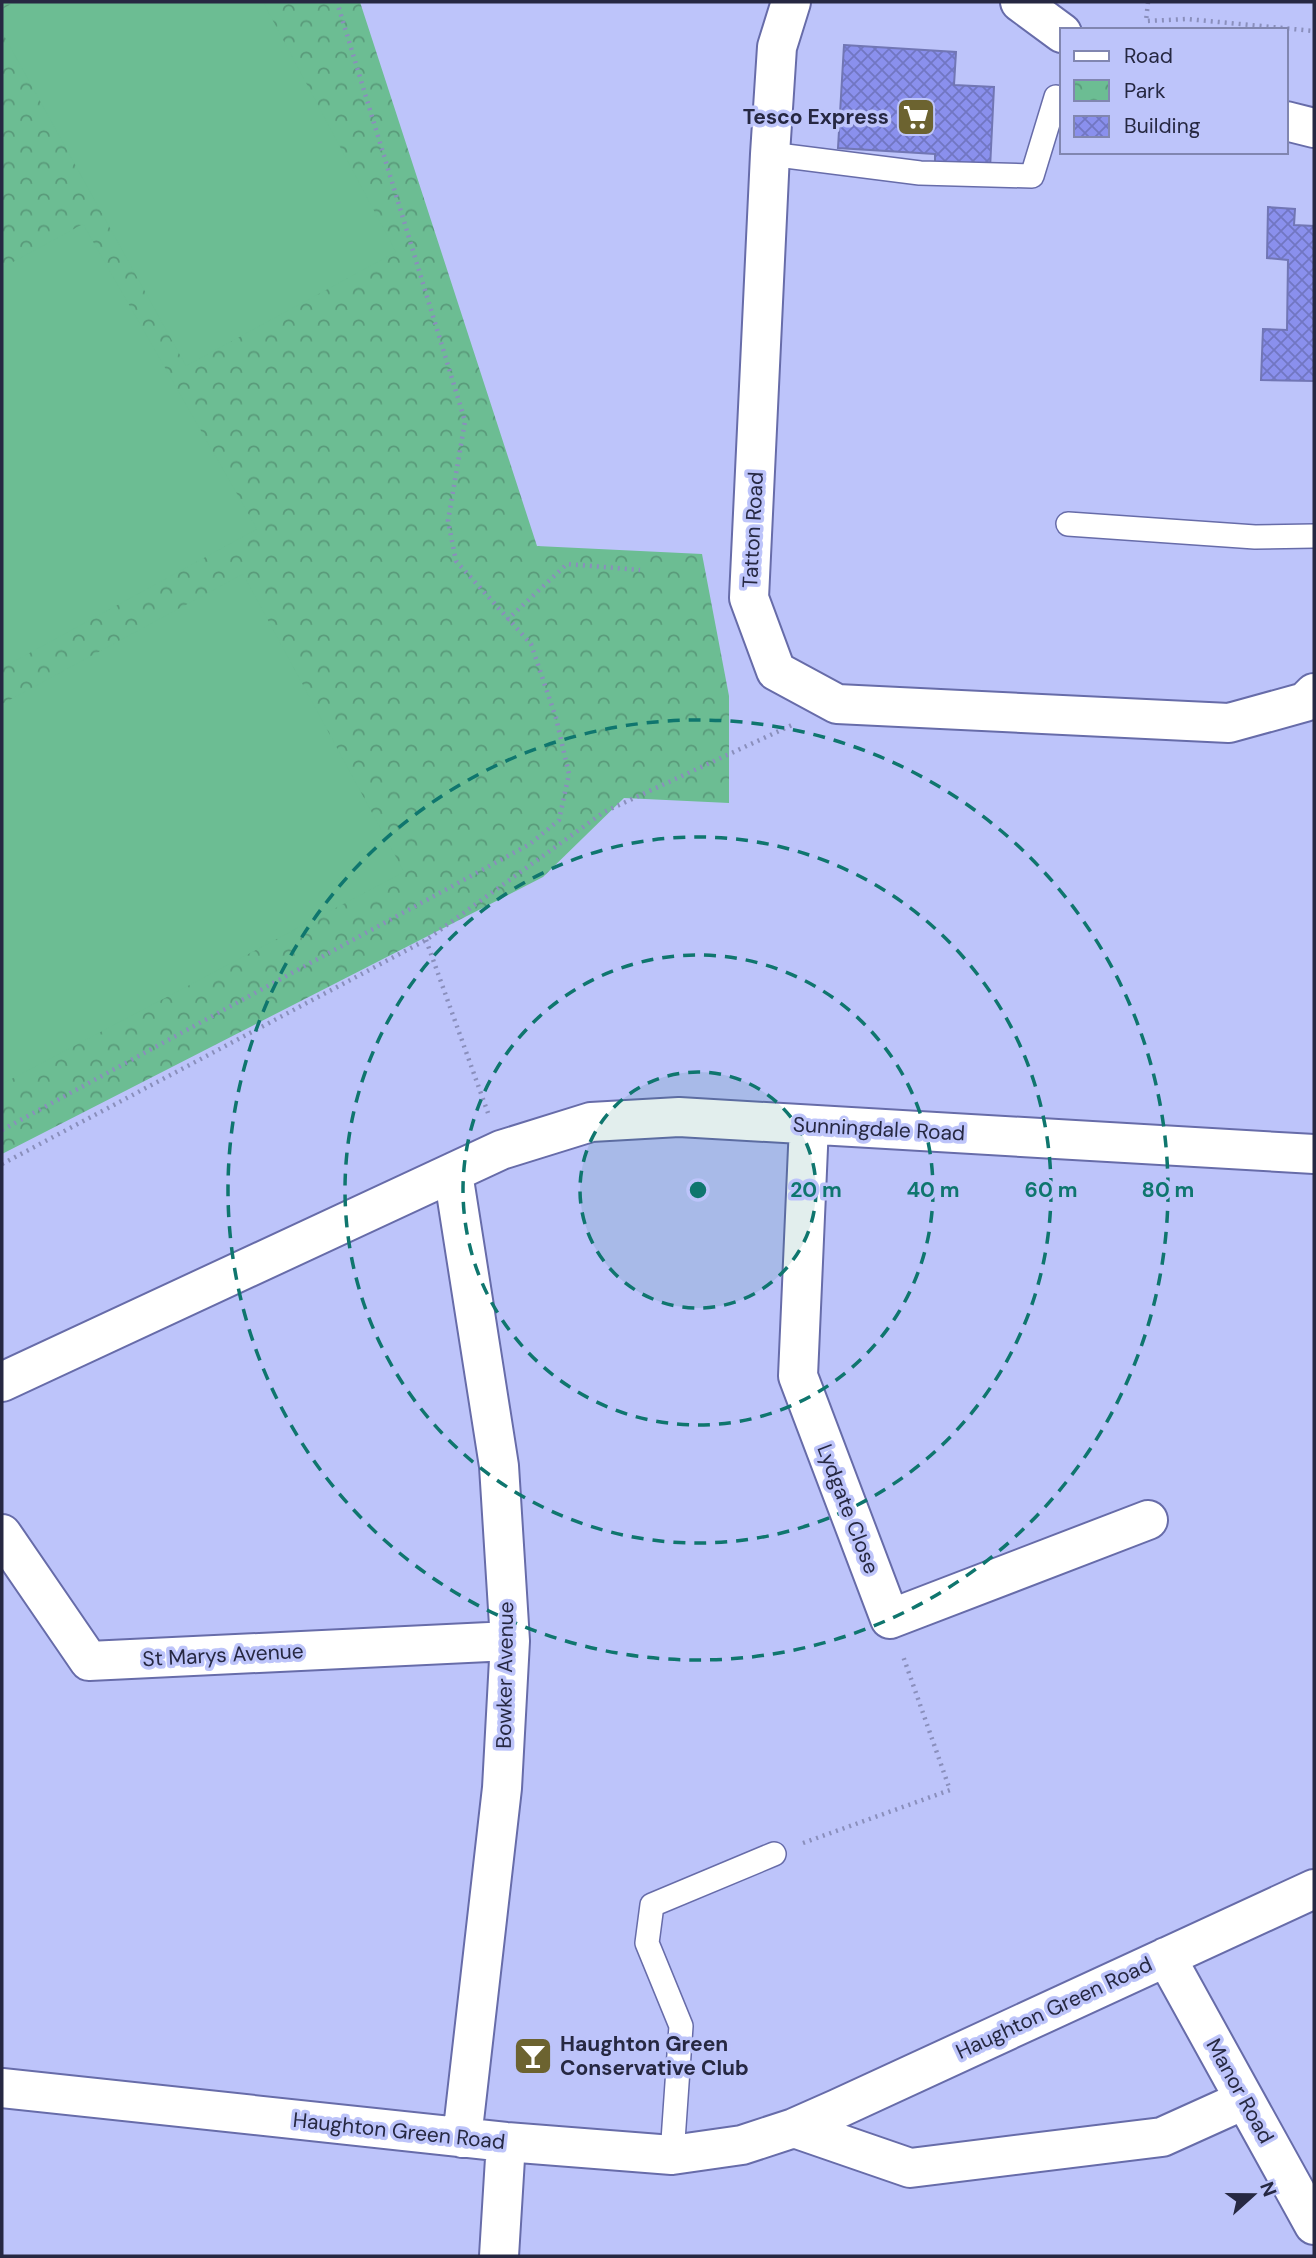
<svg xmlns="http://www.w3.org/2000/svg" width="1316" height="2258" font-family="'DM Sans',sans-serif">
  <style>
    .park { fill: url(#park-crowns) }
    .pitch { fill: #6cbd93 }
    .building { fill: url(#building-cross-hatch); stroke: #7176b4; stroke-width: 2 }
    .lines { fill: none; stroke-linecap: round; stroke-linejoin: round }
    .lane-casing { stroke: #676ca9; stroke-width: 26 }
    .street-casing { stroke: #676ca9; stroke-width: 42 }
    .path { stroke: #8a8fbc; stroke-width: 4.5; stroke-dasharray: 2 5; stroke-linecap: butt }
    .lane { stroke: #fff; stroke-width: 23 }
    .street { stroke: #fff; stroke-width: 38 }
    .ring { fill: none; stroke: #0f766e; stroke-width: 3.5; stroke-dasharray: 12 9 }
    .labels { text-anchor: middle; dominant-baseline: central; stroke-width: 7; stroke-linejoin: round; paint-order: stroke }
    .poi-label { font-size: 21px; font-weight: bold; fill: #262842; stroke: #bdc4fa; text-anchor: end }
    .street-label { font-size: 21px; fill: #262842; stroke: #bdc4fa }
    .centre { fill: #0f766e; stroke: #bdc4fa; stroke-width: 3.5 }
    .ring-label { font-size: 21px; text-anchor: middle; font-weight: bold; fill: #0f766e; stroke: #bdc4fa; stroke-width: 7; stroke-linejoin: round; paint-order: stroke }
  </style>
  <defs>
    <pattern id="park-crowns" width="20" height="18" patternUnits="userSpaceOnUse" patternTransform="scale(1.75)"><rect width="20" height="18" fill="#6cbd93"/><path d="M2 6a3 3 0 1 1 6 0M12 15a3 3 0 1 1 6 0" fill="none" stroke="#599a7a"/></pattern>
    <pattern id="building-cross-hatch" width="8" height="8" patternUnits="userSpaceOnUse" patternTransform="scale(1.75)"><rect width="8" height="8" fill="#8a90ed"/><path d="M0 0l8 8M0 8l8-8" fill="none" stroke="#7176c2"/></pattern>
  </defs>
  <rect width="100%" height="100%" fill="#bdc4fa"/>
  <!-- park -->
  <path class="park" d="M2 2H360L537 546 702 554 729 696V803L624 798 543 877 2 1154Z"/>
  <!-- pitch -->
  <path class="pitch" d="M15 2H263L396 252 186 366 2 32V9Z
    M83 224 257 529 2 668V268Z
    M243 574 404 872 2 1084V704Z"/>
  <!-- building -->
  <path class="building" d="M844 45 956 52 954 85 994 87 990 169 935 166V154L838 148Z
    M1268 207 1295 209 1294 225 1314 226V381L1261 380 1263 329 1287 330 1288 260 1267 258Z"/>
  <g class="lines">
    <!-- lane casing -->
    <g class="lane-casing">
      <path id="lane" d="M770 154 920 173 1032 176 1056 97
        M1068 524 1255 537 1314 536
        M672 2155 681 2026 647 1943 652 1905 774 1854"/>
    </g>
    <!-- street casing -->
    <g class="street-casing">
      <path id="street" d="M791 2 777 47 770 154 749 598 776 671 837 704 1229 723 1305 702 1314 693
        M1020 2 1062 33
        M1286 121 1314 128
        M809 1125 798 1376 890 1619 1148 1520
        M453 1173 499 1466 510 1641 502 1788 462 2138
        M2 1382 501 1150 591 1122 679 1117 1314 1154
        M2 1534 89 1661 510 1641
        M1166 1957 1314 2225
        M2 2088 506 2142 672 2155 742 2145 794 2128 837 2109 1314 1889
        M794 2128 910 2168 1162 2137 1244 2100
        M499 2256 506 2142"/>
    </g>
    <!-- path -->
    <path class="path" d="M1148 2 1146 21 1187 19 1314 31
      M507 620 567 564 640 570
      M426 940 488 1113
      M2 1130 530 844 559 820 569 774 556 718 531 644 456 561 448 521 465 421 337 2
      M2 1164 426 940 604 812 792 725
      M803 1843 950 1790 903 1656"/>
    <!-- lane -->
    <use href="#lane" class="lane"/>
    <!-- street -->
    <use href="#street" class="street"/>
  </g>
  <!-- distance rings -->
  <circle cx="698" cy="1190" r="118" fill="#0f766e" fill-opacity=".12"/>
  <g class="ring">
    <circle cx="698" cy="1190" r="118"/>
    <circle cx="698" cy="1190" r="235"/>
    <circle cx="698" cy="1190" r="353"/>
    <circle cx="698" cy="1190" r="470"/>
  </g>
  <!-- icons -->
  <defs>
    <g id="supermarket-square" transform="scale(2.0125)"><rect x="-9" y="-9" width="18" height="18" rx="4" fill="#6c6330" stroke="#bdc4fa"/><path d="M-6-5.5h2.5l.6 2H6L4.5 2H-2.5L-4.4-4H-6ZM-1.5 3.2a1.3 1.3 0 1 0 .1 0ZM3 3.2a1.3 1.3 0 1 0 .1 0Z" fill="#fff"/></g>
    <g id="bar-square" transform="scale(2.0125)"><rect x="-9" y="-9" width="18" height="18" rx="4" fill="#6c6330" stroke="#bdc4fa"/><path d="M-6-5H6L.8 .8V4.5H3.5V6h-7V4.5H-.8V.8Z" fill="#fff"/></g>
  </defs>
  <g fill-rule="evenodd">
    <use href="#supermarket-square" x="916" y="117"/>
    <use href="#bar-square" x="533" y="2056"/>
  </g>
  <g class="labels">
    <!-- poi labels -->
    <g class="poi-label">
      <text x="889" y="117">Tesco Express</text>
      <text x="560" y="2044" text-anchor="start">Haughton Green<tspan x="560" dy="24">Conservative Club</tspan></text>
    </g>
    <!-- street labels -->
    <g class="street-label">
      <text transform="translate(753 530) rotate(-87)">Tatton Road</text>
      <text transform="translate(879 1129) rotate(3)">Sunningdale Road</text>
      <text transform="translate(848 1509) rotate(69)">Lydgate Close</text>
      <text transform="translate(223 1655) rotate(-3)">St Marys Avenue</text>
      <text transform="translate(505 1675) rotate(-89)">Bowker Avenue</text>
      <text transform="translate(1054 2008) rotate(-25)">Haughton Green Road</text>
      <text transform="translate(1240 2091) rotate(61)">Manor Road</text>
      <text transform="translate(399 2131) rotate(6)">Haughton Green Road</text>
    </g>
  </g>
  <circle cx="698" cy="1190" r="10" class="centre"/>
  <g class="ring-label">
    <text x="816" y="1197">20 m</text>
    <text x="933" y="1197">40 m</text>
    <text x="1051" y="1197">60 m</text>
    <text x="1168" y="1197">80 m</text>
  </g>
  <!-- border -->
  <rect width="1316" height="2258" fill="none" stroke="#262842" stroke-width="7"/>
  <!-- legend -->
  <rect x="1060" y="28" width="228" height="126" fill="#bdc4fa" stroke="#8186b0" stroke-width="2"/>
  <rect x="1074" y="51" width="35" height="10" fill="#ffffff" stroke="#8186b0" stroke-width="2"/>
  <text x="1124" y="63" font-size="21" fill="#262842">Road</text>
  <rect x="1074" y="80" width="35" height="21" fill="url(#park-crowns)" stroke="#8186b0" stroke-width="2"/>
  <text x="1124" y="98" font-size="21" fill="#262842">Park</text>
  <rect x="1074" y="116" width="35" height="21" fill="url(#building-cross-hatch)" stroke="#8186b0" stroke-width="2"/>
  <text x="1124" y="133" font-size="21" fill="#262842">Building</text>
  <!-- north arrow -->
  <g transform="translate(1253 2195) rotate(69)" stroke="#bdc4fa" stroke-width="5" paint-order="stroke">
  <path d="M0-5L12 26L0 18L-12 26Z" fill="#262842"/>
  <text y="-10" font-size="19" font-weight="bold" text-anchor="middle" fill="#262842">N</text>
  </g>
</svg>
